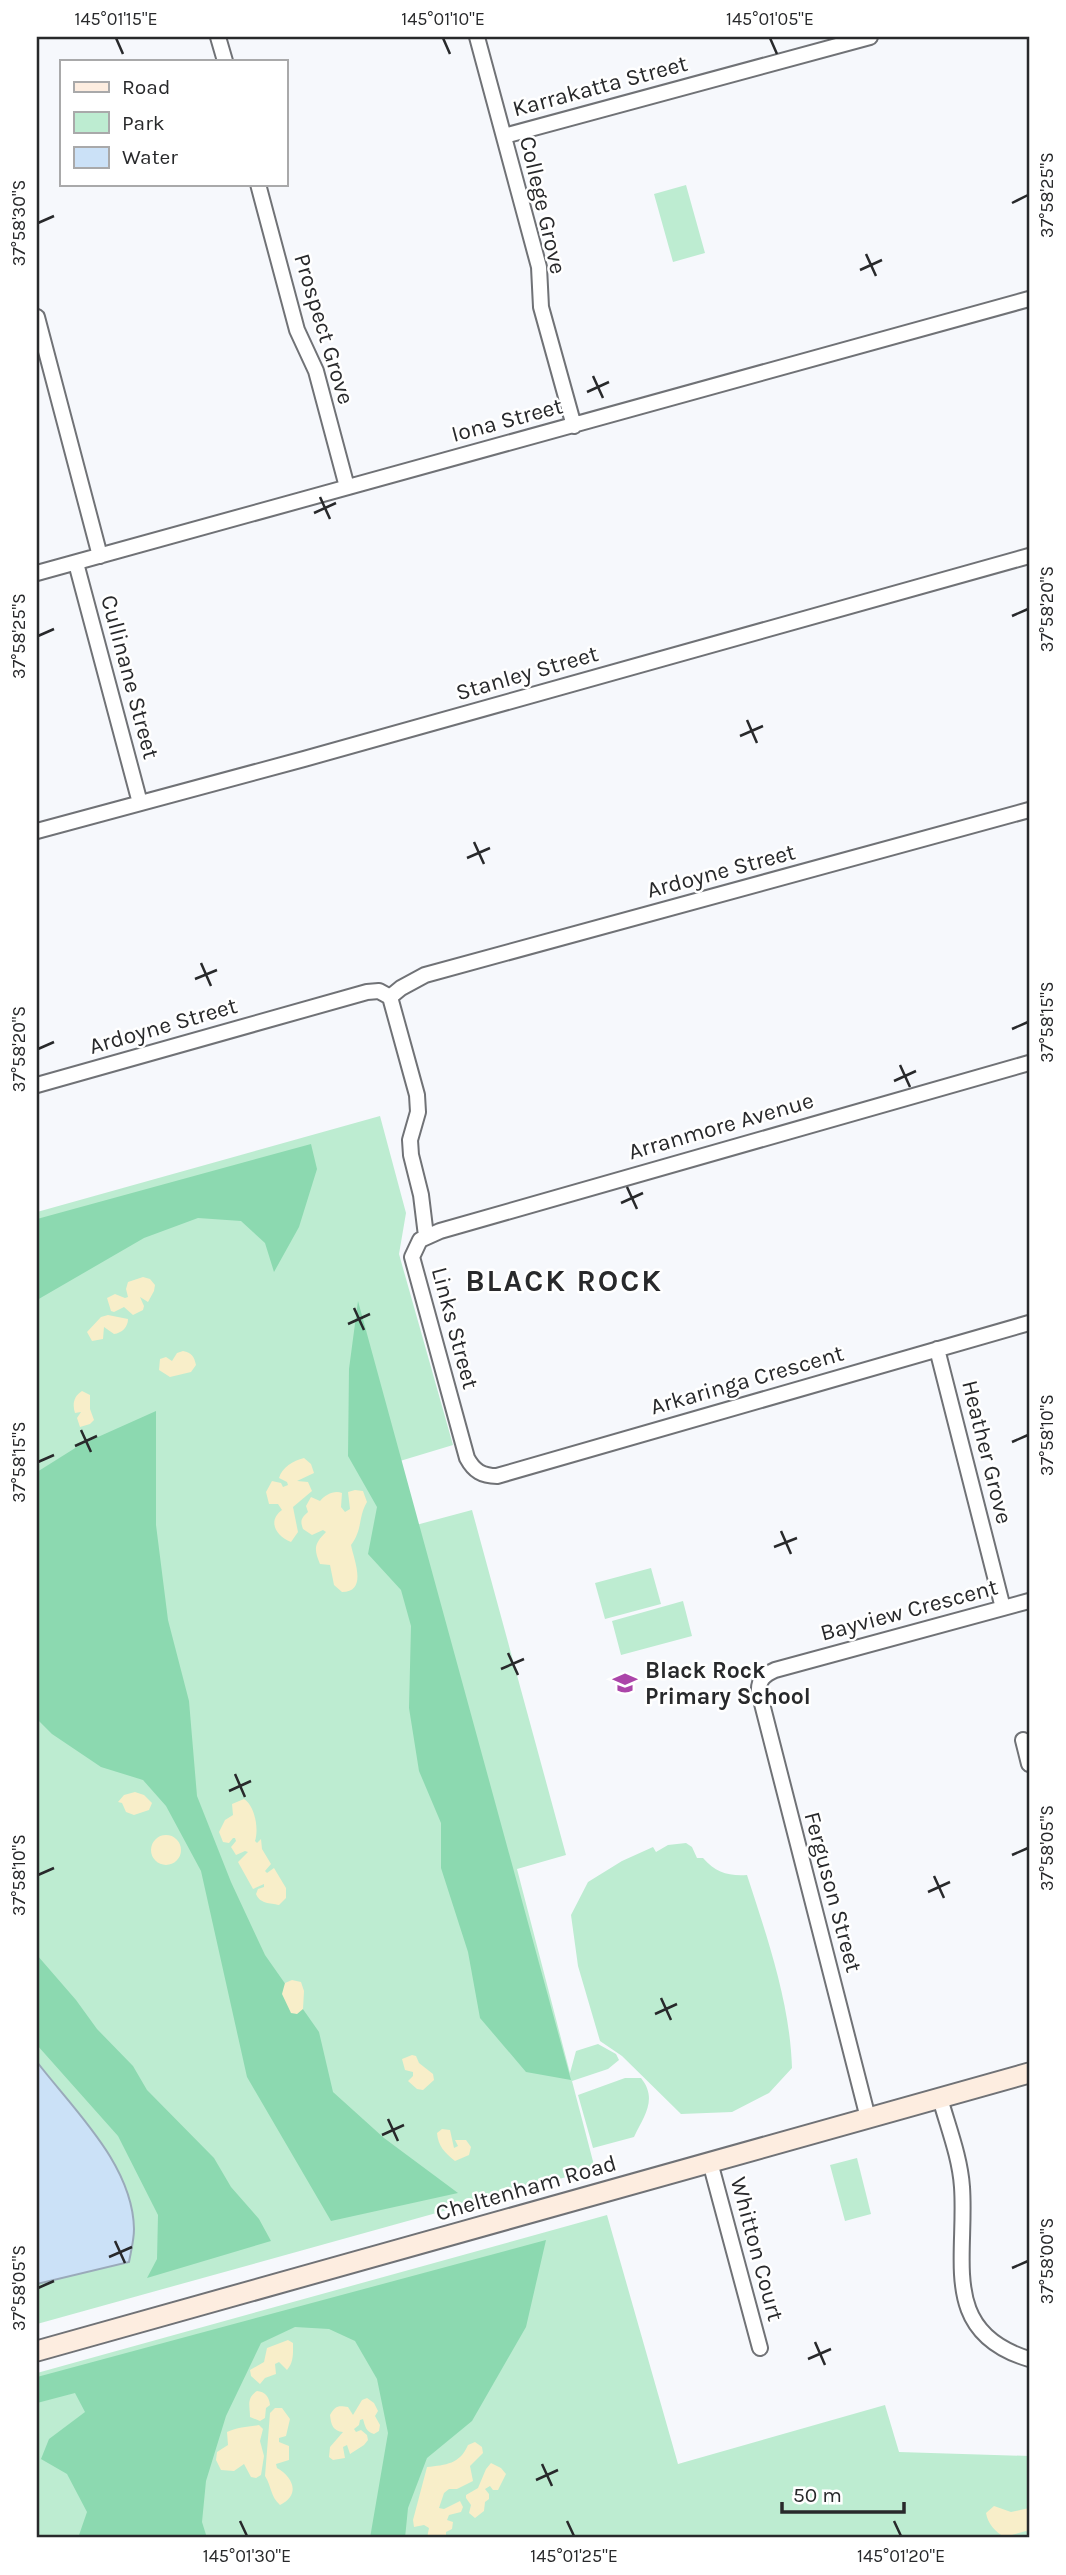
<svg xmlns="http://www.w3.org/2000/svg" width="1066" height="2575" font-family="Karla,sans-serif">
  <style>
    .green { fill: #bdecd1 }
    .forest { fill: #8cd9b0 }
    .sand { fill: #f8eec9 }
    .water { fill: #cbe1f7; stroke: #9aaaba; stroke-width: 2 }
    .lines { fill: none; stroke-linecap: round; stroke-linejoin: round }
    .street-casing { stroke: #707276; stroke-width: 18 }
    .secondary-casing { stroke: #707276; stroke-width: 23 }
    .street { stroke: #fff; stroke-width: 14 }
    .secondary { stroke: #fdede0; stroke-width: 19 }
    .ticks { fill: none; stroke: #28292b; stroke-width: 2.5 }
    .labels { text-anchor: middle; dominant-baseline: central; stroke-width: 5; stroke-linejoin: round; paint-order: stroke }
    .street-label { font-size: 23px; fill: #28292b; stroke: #fff }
    .poi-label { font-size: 23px; font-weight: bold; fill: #28292b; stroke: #fff; text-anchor: start }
    .district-label { font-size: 30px; font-weight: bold; letter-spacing: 2px; fill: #28292b; stroke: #fff }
    .neatline { fill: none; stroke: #28292b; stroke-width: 2.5 }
    .ticks-label { font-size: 18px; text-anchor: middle; fill: #28292b }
  </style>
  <rect width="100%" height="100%" fill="#f6f8fc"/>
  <!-- green -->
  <path class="green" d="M686 185 705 253 673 262 654 194Z
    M380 1116 406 1213 399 1254 453 1445 400 1461 416 1525 472 1510 566 1855 517 1869 570 2073 576 2051 598 2044 616 2054 619 2060 608 2069 572 2081 595 2169 37 2324V1212Z
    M651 1568 661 1604 605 1619 595 1583Z
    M683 1601 692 1636 621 1655 612 1621Z
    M686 1843 692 1847 697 1858H703C716 1873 728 1876 747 1875 767 1937 790 2002 792 2068L769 2093 732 2112 681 2114 622 2056 600 2041 578 1966 571 1915 588 1882 622 1861 653 1847 656 1852 668 1845Z
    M625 2078H641C658 2099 644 2116 634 2137L593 2148 578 2095Z
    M857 2158 871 2214 845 2221 830 2165Z
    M607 2215 678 2464 885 2405 899 2452 1029 2456V2538H37V2373Z"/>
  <!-- forest -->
  <path class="forest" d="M311 1144 317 1169 299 1227 274 1272 265 1243 241 1221 198 1218 144 1238 37 1300V1219Z
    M358 1301 571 2080 526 2072 480 2018 468 1952 441 1868V1823L419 1771 409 1708 411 1626 401 1590 368 1554 377 1507 348 1456 349 1369Z
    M156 1411V1525L168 1620 189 1701 197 1796 231 1882 265 1955 319 2032 333 2092 384 2138 458 2193 331 2221 247 2077 201 1871 166 1806 143 1780 101 1767 52 1734 37 1719V1472L80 1445Z
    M37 1955 76 2000 97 2029 133 2066 147 2090 214 2158 231 2187 259 2219 271 2241 147 2278 157 2259 158 2215 118 2136 37 2045Z
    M546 2240 526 2327 472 2421 427 2458 408 2508 405 2538H370L388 2433 377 2379 355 2341 329 2329 295 2327 261 2343 226 2416 206 2481 202 2522 207 2538H78L87 2512 67 2474 41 2459 49 2439 85 2412 75 2393 37 2403V2377Z"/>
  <!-- sand -->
  <path class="sand" d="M143 1277 150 1279 155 1285 154 1291 148 1302 140 1297 144 1306 143 1310 133 1315 124 1307 114 1312 111 1311 107 1298 115 1294 125 1298 128 1297 126 1289 128 1282Z
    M108 1315 128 1319C128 1327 122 1333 114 1334L104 1327 103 1339 92 1341 87 1332 101 1317Z
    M183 1351C192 1353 194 1356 196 1365L191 1372 170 1377 159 1370 160 1359 166 1357 172 1361 177 1353Z
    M82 1391 90 1395V1409L94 1420 90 1424 80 1427 77 1418 81 1412 75 1413C72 1404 74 1396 82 1391Z
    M304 1458 311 1464 314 1473 297 1481 308 1482 312 1491 293 1507 298 1532 291 1542C276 1536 267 1521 282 1510L278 1504H269L266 1492 272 1481 281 1483 283 1487 288 1485 287 1482 279 1478C282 1467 293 1461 304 1458Z
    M355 1490 363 1491 367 1502C358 1517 363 1529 351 1545 354 1560 368 1592 342 1592L334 1585 330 1565 320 1564C313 1548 315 1543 326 1532L323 1530 312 1535 303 1529C300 1521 301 1518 308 1512L306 1506 311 1497 320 1501C325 1495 334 1490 342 1493L341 1507 345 1512 350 1509 348 1492Z
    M135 1792 144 1795 152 1803 149 1810 134 1815 126 1812 122 1803 118 1802 124 1795Z
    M244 1799C255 1806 259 1829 255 1841L257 1843 261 1839 262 1849 271 1864 265 1871 267 1873 274 1868 286 1888V1898L279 1905C270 1903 260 1904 256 1894L258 1889 264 1887V1884L253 1889 238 1862 248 1852 245 1851 236 1855 231 1847 236 1841 235 1838H233L229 1843 223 1842 219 1832 225 1820 233 1815 232 1804Z
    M151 1850a15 15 0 1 1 30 0a15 15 0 1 1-30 0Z
    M292 1980 301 1982 304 1991 303 2009 297 2014 291 2013 282 1994 285 1983Z
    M412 2055 416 2056 419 2063 433 2074 434 2080 423 2090 417 2089 408 2081 413 2076V2072L405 2070 402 2059Z
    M442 2129 450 2130 454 2148 458 2146 455 2140H466L471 2147 469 2155 455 2161C445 2153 438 2146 437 2133Z
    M288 2340 293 2343C293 2353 294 2362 287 2370L279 2362 275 2364 276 2374 265 2378 260 2384 251 2376 250 2370 264 2362 267 2348Z
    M257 2391C265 2392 269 2396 270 2405L266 2408 265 2418 260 2421 250 2417C250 2406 246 2398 257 2391Z
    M367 2398 374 2403 378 2411 375 2416 380 2425 379 2431 374 2434C366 2432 365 2426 363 2419L360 2420 359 2425 354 2429 356 2432 361 2430 367 2435 368 2440 364 2445 350 2454 347 2445 343 2447 345 2458 333 2460 329 2457 330 2447 343 2432C333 2431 331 2425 330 2415 335 2406 338 2405 348 2407L353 2415 362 2400Z
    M275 2408H282L290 2419 286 2436 279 2438V2442L289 2446V2460L276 2464 277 2468C293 2477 301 2495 280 2505 270 2496 272 2487 265 2476L270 2413Z
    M259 2425 263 2429 260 2441 264 2456 261 2475 256 2478 251 2477 244 2464 234 2471 221 2470 216 2460 217 2452 228 2445 227 2432C238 2427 248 2427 259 2425Z
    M475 2442 482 2447 483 2453 470 2466 473 2481 457 2489H449L444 2493 439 2508 444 2509 460 2501 463 2507 461 2512 449 2515 447 2520 453 2522 452 2529 446 2532V2538H427L429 2528 424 2525 414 2527 413 2520 427 2467C446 2465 460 2464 468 2445Z
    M491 2463 501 2468 506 2474 498 2490H493L490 2486 485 2489 489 2494V2499L485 2502 484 2511 475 2518 469 2513 471 2505 466 2498V2495L478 2488 486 2469Z
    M994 2506 1011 2512 1029 2508V2533L1026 2531 1005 2537C995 2532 988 2524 986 2513Z"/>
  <!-- water -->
  <path class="water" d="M37 2062C74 2110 133 2165 134 2229 134 2240 131 2251 129 2262L37 2284Z"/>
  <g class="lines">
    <!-- street casing -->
    <g class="street-casing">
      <path id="street" d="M218 37 225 61
        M477 37 539 267 541 307 574 426
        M504 136 870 37
        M258 184 297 330 316 371 347 487
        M37 317 100 556
        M76 563 140 803
        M37 573 1029 299
        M37 831 304 759 1029 556
        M390 997 401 988 425 975 1029 810
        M390 997 417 1095 418 1112 410 1140 411 1155 421 1195 426 1236
        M1029 1063 440 1231 420 1240 412 1257 467 1458C474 1471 482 1476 497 1476L1029 1323
        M37 1085 367 992 379 991 390 997
        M937 1349 1003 1608
        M1023 1740 1029 1764
        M940 2098C948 2127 960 2157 962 2187 967 2259 939 2332 1029 2359
        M868 2118 759 1692C758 1680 764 1675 775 1670L1029 1601
        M710 2162 760 2348"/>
    </g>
    <!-- secondary casing -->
    <g class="secondary-casing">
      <path id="secondary" d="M37 2351 1029 2073"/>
    </g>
    <!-- street -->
    <use href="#street" class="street"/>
    <!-- secondary -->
    <use href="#secondary" class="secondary"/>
  </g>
  <!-- ticks -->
  <path class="ticks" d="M116 38 123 54M443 38 450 54M770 38 777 54M1012 203 1028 195M38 223 54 216M866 254 876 276M860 270 882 260M593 376 603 398M587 392 609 382M320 497 330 519M314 513 336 503M1012 616 1028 609M38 636 54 629M747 720 757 743M740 736 763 726M474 842 484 864M467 858 490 848M201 963 211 986M195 979 217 970M1012 1029 1028 1022M38 1049 54 1042M900 1065 910 1087M894 1081 916 1071M627 1187 637 1209M621 1203 643 1193M354 1308 364 1330M348 1324 370 1314M81 1430 91 1452M1012 1442 1028 1435M75 1446 97 1436M38 1462 54 1455M781 1531 791 1554M774 1547 797 1538M508 1653 518 1675M501 1669 524 1659M235 1774 245 1797M229 1791 251 1781M1012 1855 1028 1848M38 1875 54 1868M934 1876 944 1898M928 1892 950 1882M661 1998 671 2020M655 2014 677 2004M388 2119 398 2141M382 2135 404 2125M115 2241 125 2263M109 2257 132 2247M1012 2268 1028 2261M38 2288 54 2281M815 2342 825 2365M808 2359 831 2349M542 2464 552 2486M536 2480 558 2470M240 2521 247 2536M567 2521 574 2536M894 2521 901 2536"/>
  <!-- icons -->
  <defs>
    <g id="school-bare" transform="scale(1.89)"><path d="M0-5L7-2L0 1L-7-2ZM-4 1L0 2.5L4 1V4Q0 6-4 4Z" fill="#ab45a9" stroke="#fff" stroke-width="2.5" paint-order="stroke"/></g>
  </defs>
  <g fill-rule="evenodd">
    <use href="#school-bare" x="625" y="1683"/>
  </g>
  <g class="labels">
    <!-- street labels -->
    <g class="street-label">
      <text transform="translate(600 86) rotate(-15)">Karrakatta Street</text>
      <text transform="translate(543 205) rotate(77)">College Grove</text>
      <text transform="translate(324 329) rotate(73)">Prospect Grove</text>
      <text transform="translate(507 420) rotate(-15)">Iona Street</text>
      <text transform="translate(527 673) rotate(-16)">Stanley Street</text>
      <text transform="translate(130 677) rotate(75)">Cullinane Street</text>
      <text transform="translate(721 871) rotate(-15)">Ardoyne Street</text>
      <text transform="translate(163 1026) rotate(-16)">Ardoyne Street</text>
      <text transform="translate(721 1126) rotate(-16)">Arranmore Avenue</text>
      <text transform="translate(455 1328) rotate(75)">Links Street</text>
      <text transform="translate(747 1380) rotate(-16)">Arkaringa Crescent</text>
      <text transform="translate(987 1452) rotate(76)">Heather Grove</text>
      <text transform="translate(909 1610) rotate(-15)">Bayview Crescent</text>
      <text transform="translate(833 1892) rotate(75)">Ferguson Street</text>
      <text transform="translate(526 2188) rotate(-16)">Cheltenham Road</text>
      <text transform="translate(757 2249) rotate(75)">Whitton Court</text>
    </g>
    <!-- poi labels -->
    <g class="poi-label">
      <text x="645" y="1670">Black Rock<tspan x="645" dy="26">Primary School</tspan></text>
    </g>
    <!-- district labels -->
    <g class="district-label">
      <text x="564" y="1281">BLACK ROCK</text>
    </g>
  </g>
  <!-- border -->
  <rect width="1066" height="2575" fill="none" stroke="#ffffff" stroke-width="77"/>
  <!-- legend -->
  <rect x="60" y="60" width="228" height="126" fill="#ffffff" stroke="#a9a9aa" stroke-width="2"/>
  <rect x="74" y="82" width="35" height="10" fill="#fdede0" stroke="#a9a9aa" stroke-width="2"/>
  <text x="122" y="94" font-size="21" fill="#28292b">Road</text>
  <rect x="74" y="112" width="35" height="21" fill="#bdecd1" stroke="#a9a9aa" stroke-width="2"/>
  <text x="122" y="130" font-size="21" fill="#28292b">Park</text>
  <rect x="74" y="147" width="35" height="21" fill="#cbe1f7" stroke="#a9a9aa" stroke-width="2"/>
  <text x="122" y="164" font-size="21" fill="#28292b">Water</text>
  <!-- scale -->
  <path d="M782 2502v10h122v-10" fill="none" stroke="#28292b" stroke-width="3.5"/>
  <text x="793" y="2502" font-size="21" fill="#28292b" stroke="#ffffff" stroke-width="5" paint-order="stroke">50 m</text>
  <rect x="38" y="38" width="990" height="2498" class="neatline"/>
  <g class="ticks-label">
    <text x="116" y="25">145°01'15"E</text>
    <text x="443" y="25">145°01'10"E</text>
    <text x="770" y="25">145°01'05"E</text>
    <text transform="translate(1047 195) rotate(-90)" y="6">37°58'25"S</text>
    <text transform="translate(19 223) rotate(-90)" y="6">37°58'30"S</text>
    <text transform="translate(1047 609) rotate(-90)" y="6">37°58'20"S</text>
    <text transform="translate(19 636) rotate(-90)" y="6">37°58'25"S</text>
    <text transform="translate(1047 1022) rotate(-90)" y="6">37°58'15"S</text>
    <text transform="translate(19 1049) rotate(-90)" y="6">37°58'20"S</text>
    <text transform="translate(1047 1435) rotate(-90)" y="6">37°58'10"S</text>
    <text transform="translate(19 1462) rotate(-90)" y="6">37°58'15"S</text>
    <text transform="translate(1047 1848) rotate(-90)" y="6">37°58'05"S</text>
    <text transform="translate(19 1875) rotate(-90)" y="6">37°58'10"S</text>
    <text transform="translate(1047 2261) rotate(-90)" y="6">37°58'00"S</text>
    <text transform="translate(19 2288) rotate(-90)" y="6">37°58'05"S</text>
    <text x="247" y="2562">145°01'30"E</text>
    <text x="574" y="2562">145°01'25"E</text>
    <text x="901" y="2562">145°01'20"E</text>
  </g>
</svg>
